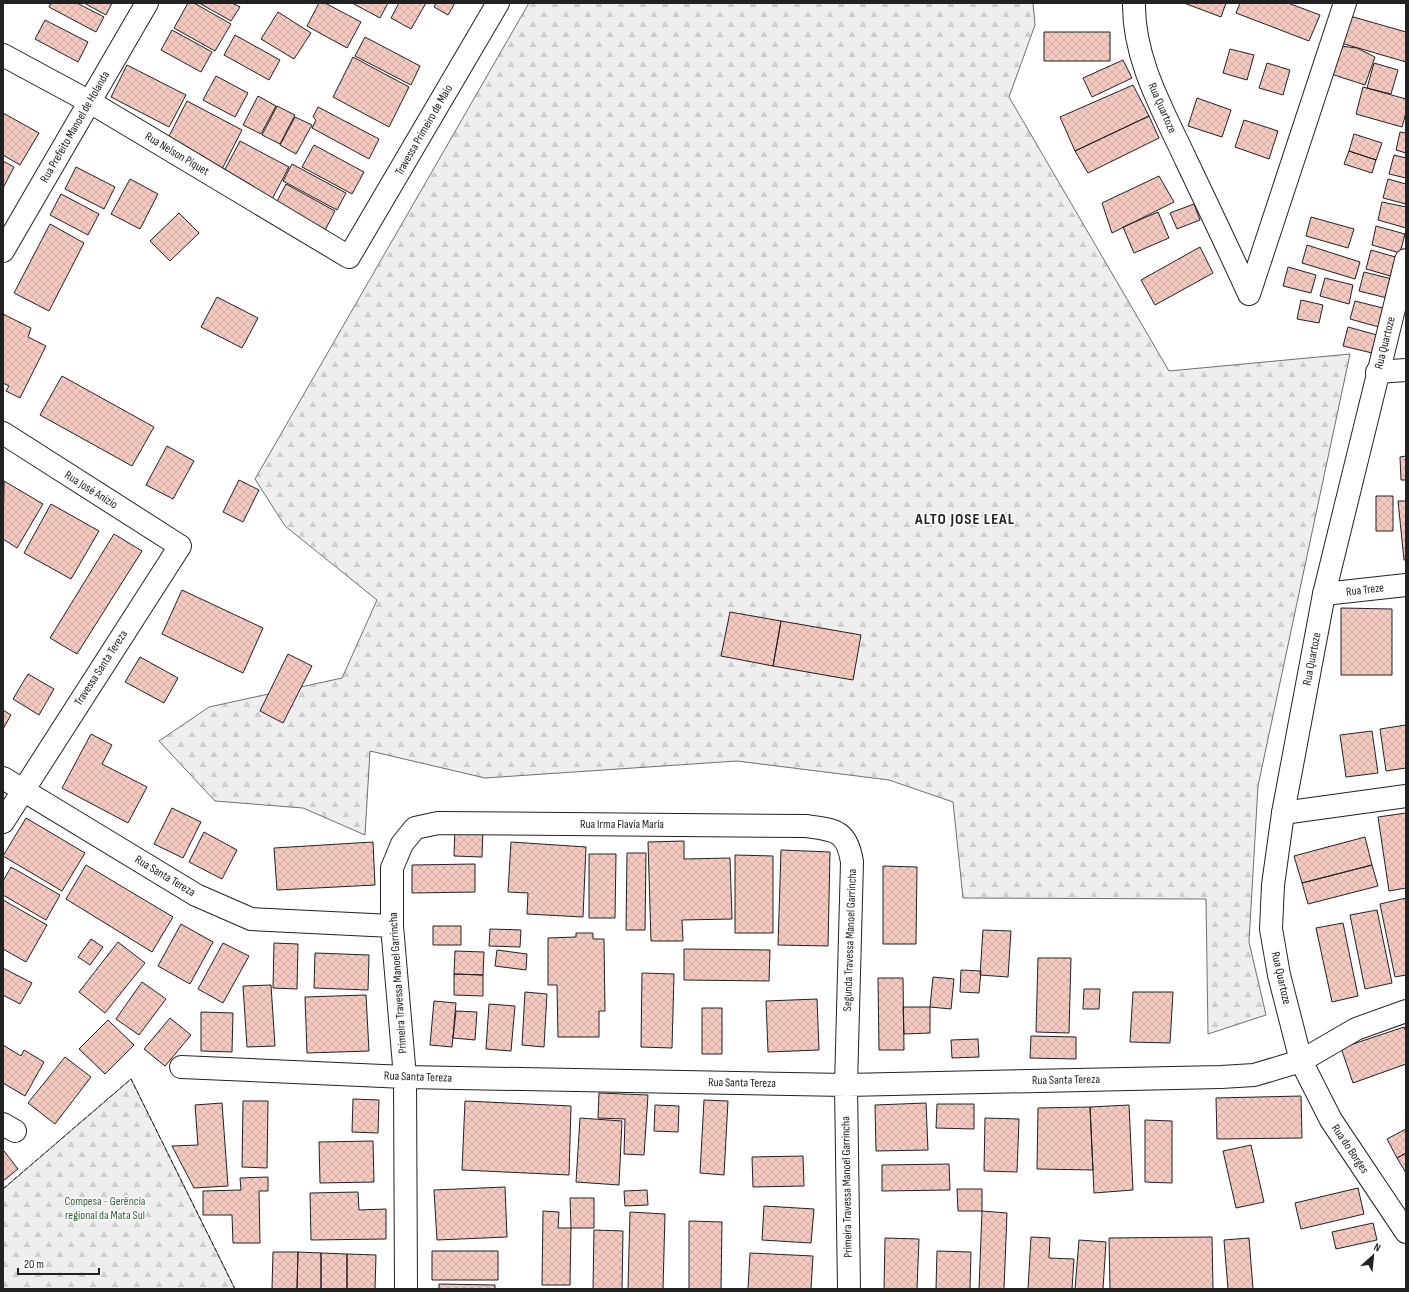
<svg xmlns="http://www.w3.org/2000/svg" width="1409" height="1292" font-family="'Sofia Sans Condensed',sans-serif">
  <style>
    .forest { fill: url(#forest-firs); stroke: #6f6f6f }
    .building { fill: url(#building-cross-hatch); stroke: #222 }
    .lines { fill: none; stroke-linecap: round; stroke-linejoin: round }
    .minor-casing { stroke: #222; stroke-width: 24 }
    .tertiary-casing { stroke: #222; stroke-width: 24 }
    .minor { stroke: #fff; stroke-width: 22 }
    .tertiary { stroke: #fff; stroke-width: 22 }
    .fence { stroke: #222; stroke-width: 1; stroke-dasharray: 5 2; stroke-linecap: butt }
    .labels { text-anchor: middle; dominant-baseline: central; stroke-width: 3; stroke-linejoin: round; paint-order: stroke }
    .street-label { font-size: 12px; fill: #222; stroke: #fff }
    .park-label { font-size: 12px; fill: #2f5e38; stroke: #fff }
    .district-label { font-size: 16px; font-weight: bold; letter-spacing: 1px; fill: #222; stroke: #fff }
  </style>
  <defs>
    <pattern id="forest-firs" width="22" height="20" patternUnits="userSpaceOnUse"><rect width="22" height="20" fill="#eee"/><path d="M5 1l3.5 6h-7zM16 11l3.5 6h-7z" fill="#ccc"/></pattern>
    <pattern id="building-cross-hatch" width="8" height="8" patternUnits="userSpaceOnUse"><rect width="8" height="8" fill="#f3c9c0"/><path d="M0 0l8 8M0 8l8-8" fill="none" stroke="#d0aca5"/></pattern>
  </defs>
  <rect width="100%" height="100%" fill="#fff"/>
  <!-- forest -->
  <path class="forest" d="M529 3H1033L1035 25 1009 97 1169 371 1350 354 1258 786 1249 942 1266 1015 1208 1034 1206 899 963 898 953 802 889 780 737 761 485 778 370 751 365 835 303 808 215 801 159 741 209 707 342 678 377 600 285 526 255 479Z
    M131 1079 235 1289H3V1189Z"/>
  <!-- building -->
  <path class="building" d="M51 3H77L104 17 96 32 49 7Z
    M84 3H112L106 15Z
    M188 3H194L231 24 215 51 174 28Z
    M199 3H232L240 7 231 21Z
    M319 3H325L361 22 347 48 307 26Z
    M352 3H388L380 18Z
    M399 3H426L411 29 391 18Z
    M436 3H455L448 15 434 7Z
    M1184 3H1226L1221 17Z
    M1240 3H1288L1320 15 1309 41 1236 13Z
    M278 12 311 33 294 59 261 39Z
    M1350 16 1406 32V62L1341 43Z
    M45 20 88 42 78 62 35 39Z
    M172 30 212 52 201 72 161 50Z
    M1044 32H1110V61H1044Z
    M235 35 280 60 269 80 224 55Z
    M365 37 420 66 411 85 355 56Z
    M1340 46 1357 48 1375 57 1365 85 1331 74Z
    M1230 49 1254 55 1247 80 1223 73Z
    M353 57 409 87 389 127 333 97Z
    M1123 60 1132 78 1092 97 1083 78Z
    M1267 63 1290 70 1283 95 1259 88Z
    M1374 63 1398 70 1391 94 1367 88Z
    M127 65 186 95 169 127 111 97Z
    M216 76 248 93 235 117 203 100Z
    M1133 85 1149 116 1075 151 1060 117Z
    M1363 87 1406 99V113L1402 127 1356 114Z
    M258 96 276 106 261 134 243 125Z
    M1197 98 1231 110 1222 137 1188 126Z
    M187 101 242 130 222 169 167 140Z
    M277 106 295 115 280 144 262 135Z
    M318 107 379 139 369 159 312 128 316 120 313 117Z
    M3 113 39 133 20 165 3 155Z
    M1149 116 1159 138 1088 173 1075 151Z
    M295 117 312 125 296 154 280 145Z
    M1244 120 1278 131 1269 159 1235 147Z
    M1400 132 1406 133V153L1396 150Z
    M1354 134 1382 143 1376 160 1349 151Z
    M240 141 289 167 271 201 222 175Z
    M314 145 364 172 352 194 302 167Z
    M1349 151 1376 160 1372 173 1344 164Z
    M1394 155 1406 158V178L1389 174Z
    M3 161 14 167 3 188Z
    M292 164 346 193 337 210 283 181Z
    M76 167 115 187 104 209 65 189Z
    M1159 176 1174 202 1112 233 1102 203Z
    M130 179 158 194 140 229 111 214Z
    M1388 179 1406 184V204L1383 198Z
    M286 184 335 211 322 236 273 209Z
    M61 194 99 214 88 235 50 215Z
    M1382 202 1406 207V228L1378 220Z
    M1194 204 1200 220 1177 229 1170 213Z
    M1158 212 1169 238 1134 253 1123 227Z
    M179 213 199 233 170 261 150 241Z
    M1311 217 1354 229 1348 248 1306 236Z
    M50 224 84 243 49 311 14 293Z
    M1376 226 1405 234 1400 253 1372 245Z
    M1307 245 1360 262 1355 279 1302 263Z
    M1200 247 1213 273 1155 305 1141 280Z
    M1371 250 1399 258 1394 277 1366 269Z
    M1288 267 1316 275 1311 293 1283 286Z
    M1364 272 1392 279 1387 298 1359 291Z
    M1325 278 1353 285 1349 304 1320 296Z
    M217 297 258 318 242 348 201 327Z
    M1301 300 1323 305 1319 323 1297 319Z
    M1355 301 1383 308 1379 327 1350 319Z
    M3 314 31 328 28 337 46 346 20 398 6 391 9 386 3 383Z
    M1348 327 1377 335 1372 353 1343 346Z
    M62 376 154 427 132 466 40 415Z
    M167 446 194 461 173 499 146 485Z
    M1406 456V480H1401L1400 457Z
    M239 480 259 490 243 522 223 512Z
    M4 481 43 504 17 548 3 539Z
    M1376 496H1393V531H1376Z
    M1398 501H1406V560H1404Z
    M51 504 99 531 71 579 24 553Z
    M114 534 142 551 77 654 50 638Z
    M182 590 263 628 243 673 162 634Z
    M1341 608 1392 609V675H1341Z
    M730 612 781 621 773 666 721 656Z
    M781 621 861 635 853 680 773 666Z
    M288 654 312 666 283 723 260 711Z
    M140 657 178 678 164 703 125 682Z
    M28 674 54 689 39 715 13 699Z
    M3 710 11 715 3 729Z
    M1406 725V768L1386 771 1380 729Z
    M1372 731 1378 773 1346 777 1340 735Z
    M91 734 112 745 102 764 147 787 128 823 62 788Z
    M172 808 201 822 183 858 154 844Z
    M1406 813V888L1389 891 1378 817Z
    M26 818 85 853 62 891 3 856Z
    M455 827 483 828 482 857 454 856Z
    M204 832 237 850 222 879 189 862Z
    M1365 837 1372 865 1302 883 1294 856Z
    M684 841V859L730 858 732 919 682 920 683 941H651L648 842Z
    M373 842 375 885 277 890 274 848Z
    M511 842 586 847 583 917 527 914 528 893 508 892Z
    M781 850 830 852 828 946 778 945Z
    M627 853H646L645 930H626Z
    M589 854H616L615 918H589Z
    M735 855 773 856V933H735Z
    M475 864V892L412 893V865Z
    M86 865 173 917 152 952 66 899Z
    M1372 865 1378 886 1308 904 1302 883Z
    M883 866 917 867 916 944H883Z
    M11 867 60 895 46 920 3 895V881Z
    M1406 898V975L1395 977 1380 904Z
    M3 900 47 925 26 962 3 949Z
    M1377 910 1392 983 1365 989 1350 915Z
    M1343 923 1358 996 1332 1002 1316 928Z
    M181 924 213 942 190 984 158 966Z
    M433 926H461V945H433Z
    M490 929 521 930 520 947 489 946Z
    M983 930 1011 931 1008 977 980 975Z
    M576 933H593V939H604L605 1011H599V1037H558L557 985H548V938L576 937Z
    M91 939 103 947 90 965 78 957Z
    M118 942 145 963 105 1013 79 992Z
    M223 943 249 956 223 1003 198 989Z
    M274 943 298 944 297 989 273 988Z
    M684 949 770 950 769 981 684 980Z
    M497 950 527 954 526 970 495 966Z
    M455 951 484 952 483 975 454 974Z
    M315 953 369 955 368 990 314 988Z
    M1038 958H1071L1069 1033 1036 1032Z
    M3 968 32 983 20 1004 3 995Z
    M961 970 981 971 979 993 960 992Z
    M642 973 674 974 672 1048 641 1047Z
    M454 974 483 975V996L454 995Z
    M933 977 954 979 951 1009 930 1007Z
    M878 978H903L904 1050H879Z
    M142 982 166 999 139 1035 116 1019Z
    M271 985 275 1046 247 1047 243 986Z
    M1084 989H1100L1099 1009H1083Z
    M525 992 547 994 544 1047 522 1045Z
    M1133 992H1173L1170 1043 1130 1042Z
    M366 995 369 1051 307 1053 305 997Z
    M817 999 819 1050 768 1052 766 1001Z
    M434 1001 456 1003 452 1047 430 1045Z
    M489 1004 515 1006 511 1051 486 1049Z
    M903 1007H930V1033L904 1034Z
    M702 1008H722V1054H702Z
    M456 1011 477 1012 475 1040 453 1038Z
    M201 1012 233 1013 232 1052 201 1051Z
    M170 1018 191 1035 165 1066 144 1049Z
    M108 1020 134 1045 105 1074 79 1049Z
    M1404 1027 1406 1032V1064L1353 1083 1341 1048Z
    M1031 1036 1076 1037V1059L1030 1058Z
    M978 1039 979 1057 952 1058 951 1040Z
    M3 1045 21 1056 24 1050 44 1062 25 1096 3 1083Z
    M65 1057 91 1077 55 1124 28 1103Z
    M599 1093 648 1095 644 1155 624 1154 625 1119 598 1118Z
    M1301 1096 1302 1138 1217 1139 1216 1098Z
    M353 1099 379 1100 378 1133 352 1132Z
    M704 1100 728 1101 724 1175 700 1173Z
    M243 1101H268L267 1168 242 1167Z
    M465 1101 571 1106 569 1175 462 1170Z
    M222 1103 228 1186 194 1188 172 1146 198 1145 195 1105Z
    M926 1103 928 1150 876 1151 875 1105Z
    M937 1104H974V1129L936 1128Z
    M655 1105 679 1106 678 1132 654 1131Z
    M1129 1105 1133 1190 1094 1193 1090 1107Z
    M1090 1107 1093 1170 1037 1169 1038 1108Z
    M580 1118 622 1121 619 1185 576 1182Z
    M985 1118 1019 1119 1017 1172 984 1171Z
    M1145 1120 1172 1121V1183L1145 1182Z
    M1406 1129V1153L1397 1158 1387 1139Z
    M373 1141 374 1182 320 1183 319 1142Z
    M1251 1145 1264 1202 1236 1208 1223 1151Z
    M4 1151 18 1169 3 1181V1152Z
    M1406 1153V1173L1397 1158Z
    M803 1156 804 1186 753 1187 752 1157Z
    M949 1164 950 1190 882 1191V1165Z
    M268 1177V1191H259L260 1243H233L232 1215H203V1191L241 1190 240 1178Z
    M505 1187 507 1237 437 1240 434 1190Z
    M1358 1188 1364 1214 1301 1229 1295 1203Z
    M957 1189H982V1211H958Z
    M647 1190 648 1205 625 1206 624 1191Z
    M358 1192 359 1210 386 1209V1239L311 1240 310 1193Z
    M570 1198H594V1228H571Z
    M764 1206 814 1209 811 1243 762 1240Z
    M543 1211 559 1212 558 1228H571L570 1285H542Z
    M982 1211 1007 1213 1004 1289H979Z
    M630 1212 665 1214 663 1289H628Z
    M689 1221 722 1222 721 1289H689Z
    M1373 1223 1377 1240 1336 1249 1332 1232Z
    M594 1230 623 1231 622 1289H593Z
    M1031 1237 1050 1238 1049 1258 1074 1259 1072 1289H1028Z
    M1212 1237 1213 1289H1110L1109 1238Z
    M885 1238 919 1239 917 1289H884Z
    M1249 1238 1253 1289H1228L1224 1240Z
    M1079 1240 1106 1242 1103 1289H1075Z
    M432 1251H498V1280H432Z
    M937 1251 971 1252 970 1289H936Z
    M273 1252H298L297 1289H272Z
    M298 1252 321 1253V1289H297Z
    M321 1253 347 1254V1289H321Z
    M750 1253 813 1256 811 1289H748Z
    M347 1254 376 1255 375 1289H347Z
    M439 1284 495 1285V1289H439Z"/>
  <g class="lines">
    <!-- minor casing -->
    <g class="minor-casing">
      <path id="minor" d="M1134 3C1133 60 1164 112 1187 162 1208 206 1229 250 1249 294
        M3 55 90 102 349 257 498 3
        M3 251 147 3
        M1249 294 1345 3
        M1377 372 1406 370
        M3 433 180 546 3 822
        M1324 594 1406 585
        M3 778 196 895 251 919 392 926
        M1283 813 1406 796
        M181 1067 405 1077 846 1085 1221 1077 1254 1075 1301 1061 1356 1029 1406 1011
        M3 1124 15 1131
        M406 1289 405 1077 392 926V868L402 844 415 828 438 823 806 826C835 830 847 830 852 862L846 1085 849 1289"/>
    </g>
    <!-- tertiary casing -->
    <g class="tertiary-casing">
      <path id="tertiary" d="M1406 260 1324 594 1283 813 1273 885 1271 929 1279 975 1301 1061 1331 1120 1406 1232"/>
    </g>
    <!-- minor -->
    <use href="#minor" class="minor"/>
    <!-- tertiary -->
    <use href="#tertiary" class="tertiary"/>
    <!-- fence -->
    <path class="fence" d="M3 1189 131 1079 235 1289"/>
  </g>
  <g class="labels">
    <!-- street labels -->
    <g class="street-label">
      <text transform="translate(1162 108) rotate(66)">Rua Quartoze</text>
      <text transform="translate(75 127) rotate(-60)">Rua Prefeito Manoel de Holanda</text>
      <text transform="translate(424 130) rotate(-60)">Travessa Primeiro de Maio</text>
      <text transform="translate(177 154) rotate(31)">Rua Nelson Piquet</text>
      <text transform="translate(1385 343) rotate(-76)">Rua Quartoze</text>
      <text transform="translate(91 490) rotate(32)">Rua José Anizio</text>
      <text transform="translate(1365 590) rotate(-7)">Rua Treze</text>
      <text transform="translate(1312 659) rotate(-79)">Rua Quartoze</text>
      <text transform="translate(101 668) rotate(-57)">Travessa Santa Tereza</text>
      <text x="622" y="824">Rua Irma Flavia Maria</text>
      <text transform="translate(165 876) rotate(31)">Rua Santa Tereza</text>
      <text transform="translate(850 940) rotate(-88)">Segunda Travessa Manoel Garrincha</text>
      <text transform="translate(1281 978) rotate(77)">Rua Quartoze</text>
      <text transform="translate(398 983) rotate(-94)">Primeira Travessa Manoel Garrincha</text>
      <text transform="translate(418 1077) rotate(2)">Rua Santa Tereza</text>
      <text transform="translate(1066 1080) rotate(-1)">Rua Santa Tereza</text>
      <text transform="translate(742 1083) rotate(1)">Rua Santa Tereza</text>
      <text transform="translate(1350 1149) rotate(56)">Rua do Borges</text>
      <text transform="translate(847 1187) rotate(-91)">Primeira Travessa Manoel Garrincha</text>
    </g>
    <!-- park labels -->
    <g class="park-label">
      <text x="105" y="1201">Compesa - Gerência<tspan x="105" dy="14">regional da Mata Sul</tspan></text>
    </g>
    <!-- district labels -->
    <g class="district-label">
      <text x="965" y="519">ALTO JOSE LEAL</text>
    </g>
  </g>
  <!-- border -->
  <rect width="1409" height="1292" fill="none" stroke="#222222" stroke-width="8"/>
  <!-- north arrow -->
  <g transform="translate(1373 1256) rotate(27)" stroke="#ffffff" stroke-width="3" paint-order="stroke">
  <path d="M0-3L7 15L0 10L-7 15Z" fill="#222222"/>
  <text y="-6" font-size="11" font-weight="bold" text-anchor="middle" fill="#222222">N</text>
  </g>
  <!-- scale -->
  <path d="M18 1268v6h81v-6" fill="none" stroke="#222222" stroke-width="2"/>
  <text x="24" y="1268" font-size="12" fill="#222222" stroke="#ffffff" stroke-width="3" paint-order="stroke">20 m</text>
</svg>
